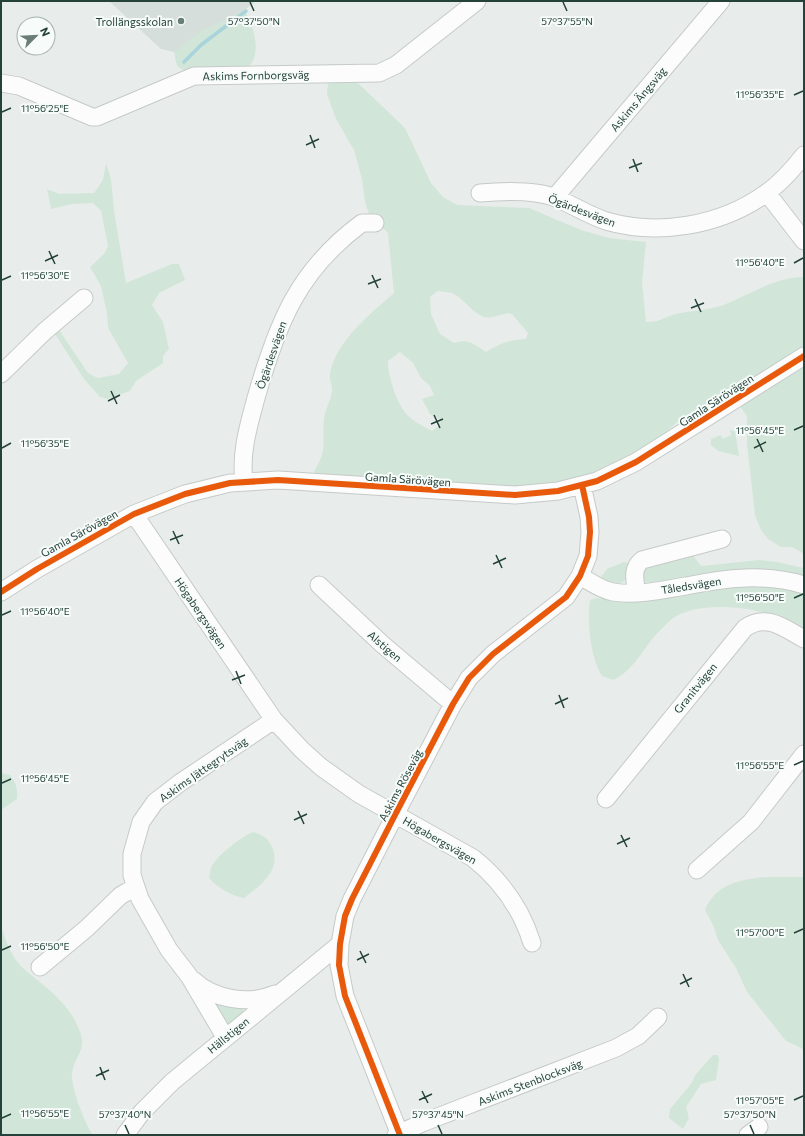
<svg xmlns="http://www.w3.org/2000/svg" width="805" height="1136" font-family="Commissioner,sans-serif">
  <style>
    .built { fill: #d6dedb }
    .green { fill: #d1e6d8; fill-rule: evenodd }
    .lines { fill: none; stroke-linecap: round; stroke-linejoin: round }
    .stream { stroke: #a9d4db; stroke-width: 3.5 }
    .minor-casing { stroke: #c5cac8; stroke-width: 19 }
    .minor { stroke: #fcfcfc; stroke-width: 17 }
    .cycleway-casing { stroke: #f7fbf9; stroke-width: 8 }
    .cycleway { stroke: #e8590c; stroke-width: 6 }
    .ticks { fill: none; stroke: #24423a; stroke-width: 1.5 }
    .poi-dot { fill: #697e78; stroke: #f7fbf9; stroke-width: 1.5 }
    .labels { text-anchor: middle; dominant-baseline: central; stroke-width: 4; stroke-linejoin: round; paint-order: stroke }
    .poi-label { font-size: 11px; fill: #24423a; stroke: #f7fbf9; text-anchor: end }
    .street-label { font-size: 11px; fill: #24423a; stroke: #f7fbf9 }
    .ticks-label { font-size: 10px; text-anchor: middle; fill: #24423a; stroke: #f7fbf9; stroke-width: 4; stroke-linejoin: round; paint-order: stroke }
  </style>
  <rect width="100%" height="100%" fill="#e8edeb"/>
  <!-- built -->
  <path class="built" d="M109 1H256L217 32 193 48 174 52 161 49Z"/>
  <!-- green -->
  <path class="green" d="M244 11C254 22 264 61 245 68 231 69 184 78 177 65 175 61 175 56 174 52L203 30Z
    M334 81H349L358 83 405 128 431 183 443 197 457 205 529 208 581 230 609 238 646 242 642 283 646 322C658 323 665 317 675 314 690 311 706 310 721 306 748 296 774 277 804 277V554L792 547H781L768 539 761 530 755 515 747 444V416L729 391 682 418 666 432 625 460 578 479 515 487 316 477 314 472C328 448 322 443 324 419 325 409 332 399 332 389 332 384 329 379 330 374 335 342 371 313 394 293L388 233 369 214 365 202 362 179 354 150 336 119 327 94 328 84ZM438 291C443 292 450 292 454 294 465 300 472 313 484 317 494 320 503 311 512 314L528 333 526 339C510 339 499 344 486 352 474 344 468 338 454 343L440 334 431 314 430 297ZM400 352 413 363 421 378 430 386 434 395 422 399 430 414 440 419 439 426 432 431C423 426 410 420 404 411 395 398 388 376 388 361Z
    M106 163 111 179 114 211 126 283 172 264H179L185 280 159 293 152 305 163 322 169 349 163 356V363L136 381 130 391 107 399 100 397 84 379 53 331 57 327 88 373 98 378 119 374 128 363 108 328 107 313 101 286 90 267 104 254 108 246 101 211 93 203 72 204 51 209 47 189 59 194 94 193 103 180Z
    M730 430 735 431 739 456 718 451 711 445V439L721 435 723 439 731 435Z
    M692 554 701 566 759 560 777 562 804 568V576C765 567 727 568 688 576 675 579 654 588 643 581L641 567Z
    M624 562 630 564C629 568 629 574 627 577 622 588 608 583 601 577L607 569Z
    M745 584 804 591V631C795 626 786 621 777 617 750 606 696 601 672 619 666 624 660 630 655 636 641 652 633 671 613 680L602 676C590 657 587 622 590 600L597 598 617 602 637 601Z
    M1 773 10 775C16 783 18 789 17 799L1 810Z
    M253 832C263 835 268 838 272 847 282 870 261 885 244 898 230 895 219 889 209 878 210 875 210 871 211 868 215 857 242 836 253 832Z
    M765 877H804V1050L799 1047 786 1041 747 992 736 968 718 940 713 925 705 910C716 884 739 880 765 877Z
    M1 927C6 940 10 954 20 965 24 970 31 974 36 979 55 994 72 1009 80 1032 87 1050 75 1056 72 1072 70 1085 85 1124 93 1135H1Z
    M206 996 242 1007 245 1014 226 1027Z
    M713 1055H718L719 1060 716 1080 701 1084 686 1107 689 1118 683 1129 669 1118 670 1109 691 1084 696 1074Z"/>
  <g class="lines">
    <!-- stream -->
    <path class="stream" d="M184 62 201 45 246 11"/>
    <!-- minor casing -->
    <g class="minor-casing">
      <path id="minor" d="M1 83 19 86 92 117H97L194 76 379 73 396 65 477 1
        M480 193C502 191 536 190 556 198 573 205 588 215 606 221 658 236 720 226 765 194 780 184 793 169 804 155
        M767 193 804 241
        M555 197 721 1
        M1 374 45 331 84 298
        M244 481C240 453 249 424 256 398 277 324 298 270 362 223H375
        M134 514 274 720 302 750 321 767 359 794 473 858C502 881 521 908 532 943
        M580 576C591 582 601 590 613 592 637 596 662 590 686 586 725 578 765 573 804 585
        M319 585 382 644 453 704
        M1 592 37 569 134 514 185 494 230 483 278 480 515 495 558 491 597 481 636 462 804 356
        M637 593C635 581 631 569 642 560L722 539
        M606 799 745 628C766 613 784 628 804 639
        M697 870 751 822 804 754
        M40 967 87 928 120 896 135 887
        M193 980C214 1000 250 1005 275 994
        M225 1037 189 976 169 950 140 899 132 875V854L141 822 155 802 181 782 274 720
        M125 1135 142 1112 172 1082 340 944
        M396 1135 422 1123 616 1048 638 1036 658 1017
        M400 1135 345 996 339 965 340 944 345 916 352 899 395 815 453 704 469 678 493 654 566 597 580 576 588 556 590 532 589 517 582 485
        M748 1135 759 1127"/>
    </g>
    <!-- minor -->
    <use href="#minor" class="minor"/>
    <!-- cycleway casing -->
    <g class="cycleway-casing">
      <path id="cycleway" d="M1 592 37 569 134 514 185 494 230 483 278 480 515 495 558 491 597 481 636 462 804 356
        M400 1135 345 996 339 965 340 944 345 916 352 899 395 815 453 704 469 678 493 654 566 597 580 576 588 556 590 532 589 517 582 485"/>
    </g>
    <!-- cycleway -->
    <use href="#cycleway" class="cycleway"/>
  </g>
  <!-- ticks -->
  <path class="ticks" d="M250 2 254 11M563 2 567 11M794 95 803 91M2 112 11 108M310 135 315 148M306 145 319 139M633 159 638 172M629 168 642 163M49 251 55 264M45 261 58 255M794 263 803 258M372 275 378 288M2 280 11 276M368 284 381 279M695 299 701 312M691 308 704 303M111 391 117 404M108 401 120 395M434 415 440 428M431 424 443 419M794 430 803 426M757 439 763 452M2 448 11 443M754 448 766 442M173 531 179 544M170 540 183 535M496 555 502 568M493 564 506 558M794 598 803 594M2 615 11 611M236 671 241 684M232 680 245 675M559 695 564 708M555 704 568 698M794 765 803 761M2 783 11 779M298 811 304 824M294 820 307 814M621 835 627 847M617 844 630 838M794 933 803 929M2 950 11 946M360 951 366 963M357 960 369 954M683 974 689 987M680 984 692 978M100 1067 105 1080M96 1076 109 1070M422 1091 428 1103M419 1100 432 1094M794 1100 803 1096M2 1118 11 1114M125 1125 129 1134M438 1125 442 1134M750 1125 754 1134"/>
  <!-- markers -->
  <circle class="poi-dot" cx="181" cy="21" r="4"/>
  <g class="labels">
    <!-- poi labels -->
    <g class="poi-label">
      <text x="173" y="21">Trollängsskolan</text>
    </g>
    <!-- street labels -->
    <g class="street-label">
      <text transform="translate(256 75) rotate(-1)">Askims Fornborgsväg</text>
      <text transform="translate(638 99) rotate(-50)">Askims Ängsväg</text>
      <text transform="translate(582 210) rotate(21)">Ögärdesvägen</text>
      <text transform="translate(271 355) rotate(-71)">Ögärdesvägen</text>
      <text transform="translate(716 400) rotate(-33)">Gamla Särövägen</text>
      <text transform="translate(408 479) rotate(4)">Gamla Särövägen</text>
      <text transform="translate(79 533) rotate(-29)">Gamla Särövägen</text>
      <text transform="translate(691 585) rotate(-9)">Tåledsvägen</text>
      <text transform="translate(201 613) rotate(56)">Högabergsvägen</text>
      <text transform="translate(385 646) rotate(41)">Alstigen</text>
      <text transform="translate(695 688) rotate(-51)">Granitvägen</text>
      <text transform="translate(203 769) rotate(-35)">Askims Jättegrytsväg</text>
      <text transform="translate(400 785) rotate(-62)">Askims Röseväg</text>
      <text transform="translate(440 840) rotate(30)">Högabergsvägen</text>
      <text transform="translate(228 1035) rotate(-39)">Hällstigen</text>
      <text transform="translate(530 1082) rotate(-21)">Askims Stenblocksväg</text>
    </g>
  </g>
  <g class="ticks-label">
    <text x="567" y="25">57°37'55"N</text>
    <text x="254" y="25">57°37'50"N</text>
    <text x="760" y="98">11°56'35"E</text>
    <text x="45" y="112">11°56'25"E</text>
    <text x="760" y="266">11°56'40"E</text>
    <text x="45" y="279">11°56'30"E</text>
    <text x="760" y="434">11°56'45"E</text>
    <text x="45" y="447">11°56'35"E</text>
    <text x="760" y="601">11°56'50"E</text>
    <text x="45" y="615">11°56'40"E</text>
    <text x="760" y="769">11°56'55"E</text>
    <text x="45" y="782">11°56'45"E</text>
    <text x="760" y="936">11°57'00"E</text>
    <text x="45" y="950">11°56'50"E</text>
    <text x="760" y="1104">11°57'05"E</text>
    <text x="45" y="1117">11°56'55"E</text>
    <text x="125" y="1118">57°37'40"N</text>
    <text x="438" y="1118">57°37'45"N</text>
    <text x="750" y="1118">57°37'50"N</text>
  </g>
  <!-- border -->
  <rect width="805" height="1136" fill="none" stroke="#24423a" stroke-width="4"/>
  <!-- north arrow -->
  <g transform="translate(36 36) rotate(66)"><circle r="19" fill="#f7fbf9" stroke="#a3b1ad"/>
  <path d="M0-3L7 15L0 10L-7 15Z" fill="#697e78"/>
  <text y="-6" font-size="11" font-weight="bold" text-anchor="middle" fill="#24423a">N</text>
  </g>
</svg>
